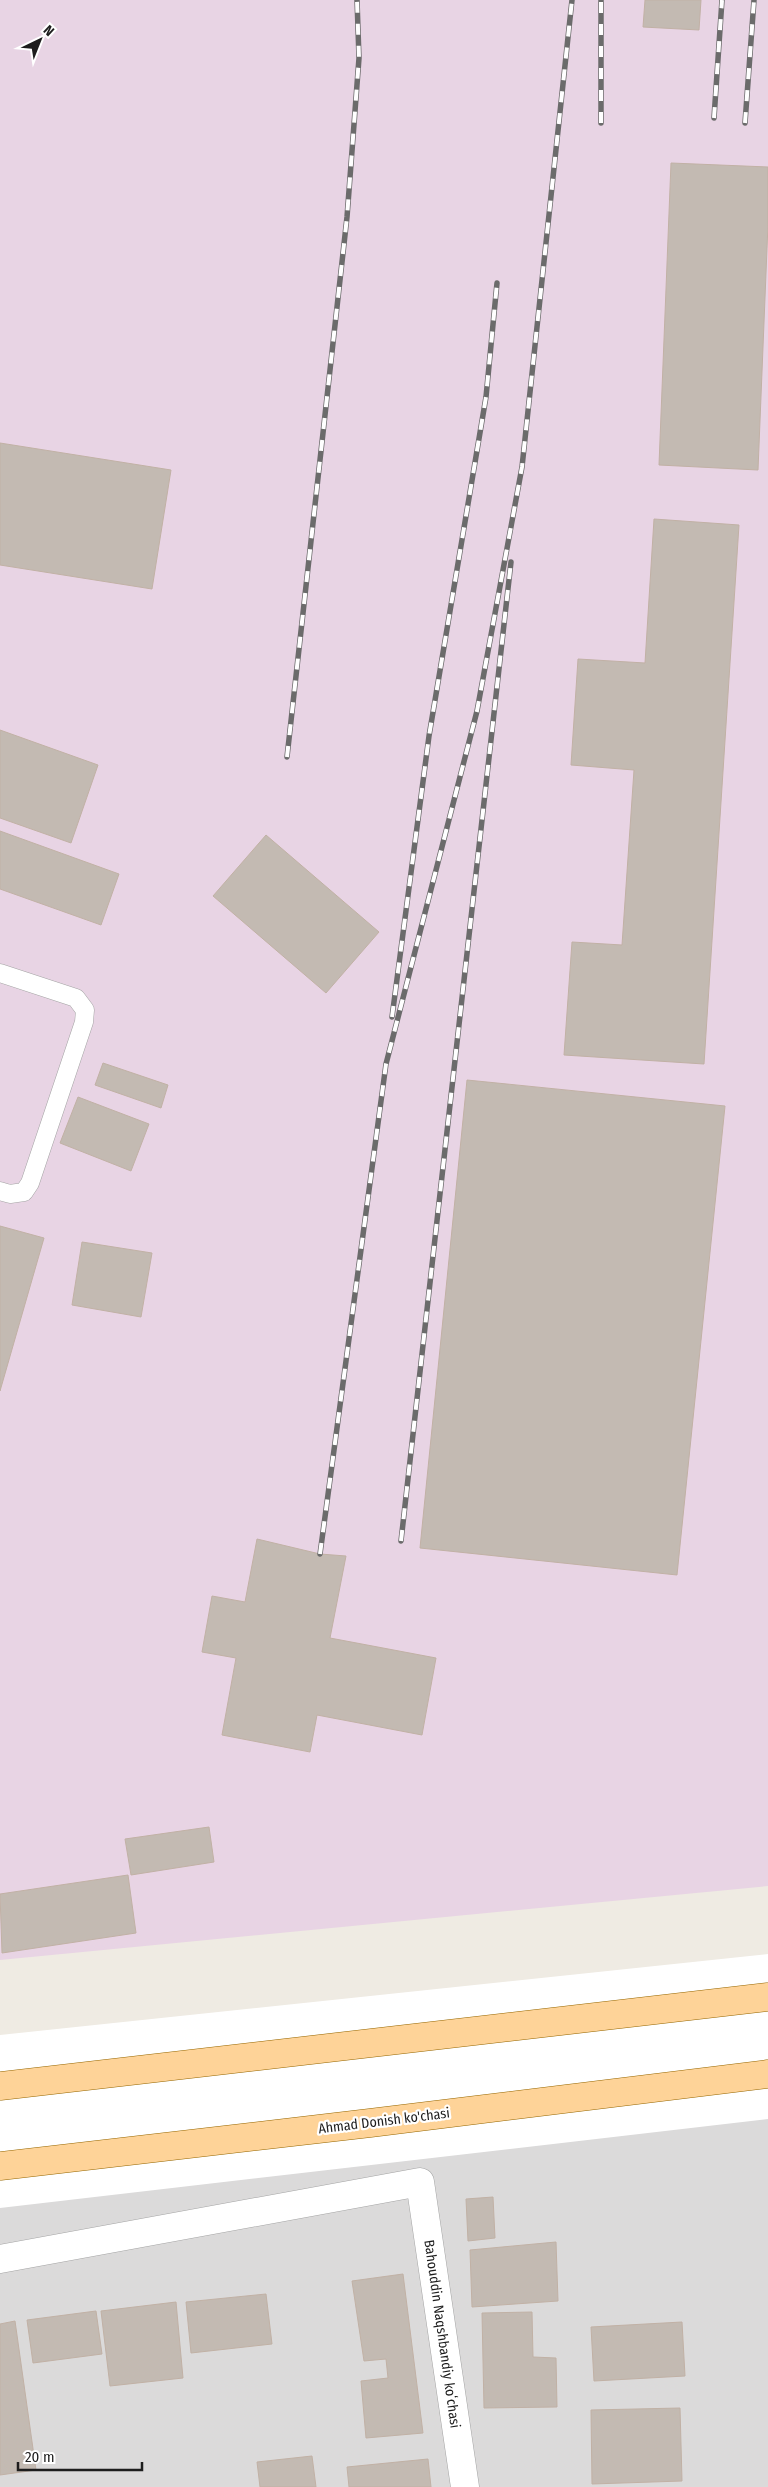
<svg xmlns="http://www.w3.org/2000/svg" width="768" height="2487" font-family="'Fira Sans Condensed',sans-serif">
  <style>
    .residential { fill: #dbdada }
    .industrial { fill: #e8d4e4 }
    .pier { fill: #fff }
    .building { fill: #c3bab2; stroke: #c1b1a5 }
    .lines { fill: none; stroke-linecap: round; stroke-linejoin: round }
    .service-casing { stroke: #a4a4a4; stroke-width: 19 }
    .minor-casing { stroke: #a4a4a4; stroke-width: 29 }
    .primary-casing { stroke: #966700; stroke-width: 29 }
    .service { stroke: #fff; stroke-width: 18 }
    .minor { stroke: #fff; stroke-width: 28 }
    .primary { stroke: #fed398; stroke-width: 28 }
    .rail-casing { stroke: #6b6b6b; stroke-width: 5.5 }
    .rail { stroke: #fff; stroke-width: 4; stroke-dasharray: 11; stroke-linecap: butt }
    .labels { text-anchor: middle; dominant-baseline: central; stroke-width: 4.5; stroke-linejoin: round; paint-order: stroke }
    .street-label { font-size: 14px; fill: #1d1d1d; stroke: #fff }
  </style>
  <rect width="100%" height="100%" fill="#efebe3"/>
  <!-- residential -->
  <path class="residential" d="M768 2039V2487H0V2150Z"/>
  <!-- industrial -->
  <path class="industrial" d="M0 0H768V1886L0 1960Z"/>
  <!-- pier -->
  <path class="pier" d="M768 1954V2119L0 2208V2035Z"/>
  <!-- building -->
  <path class="building" d="M645 0H701L699 30 643 27Z
    M671 163 768 167V224L758 470 659 465Z
    M0 443 171 470 152 589 0 565Z
    M654 519 739 525 704 1064 564 1055 572 942 622 945 634 770 571 765 578 659 645 663Z
    M0 730 98 765 71 843 0 818Z
    M0 831 119 874 101 925 0 889Z
    M266 835 379 932 326 993 213 896Z
    M103 1063 168 1085 161 1108 95 1085Z
    M467 1080 725 1106 677 1575 420 1548Z
    M78 1097 149 1124 131 1171 60 1143Z
    M0 1226 44 1238 0 1391Z
    M82 1242 152 1253 141 1317 72 1305Z
    M257 1539 320 1554 346 1556 330 1638 436 1658 422 1735 317 1715 310 1752 222 1735 236 1658 202 1652 212 1596 245 1602Z
    M209 1827 214 1862 131 1875 125 1839Z
    M128 1875 136 1933 2 1953 0 1894Z
    M493 2197 495 2238 468 2241 466 2199Z
    M556 2242 558 2301 472 2307 470 2250Z
    M403 2274 423 2433 366 2438 361 2381 388 2378 386 2359 364 2361 352 2281Z
    M266 2294 272 2344 191 2353 186 2302Z
    M176 2302 183 2378 110 2386 101 2311Z
    M96 2311 102 2354 33 2363 27 2320Z
    M532 2312 533 2357 556 2358 557 2407 484 2408 482 2313Z
    M15 2321 36 2470 0 2475V2324Z
    M682 2322 685 2376 594 2381 591 2327Z
    M680 2408 682 2481 592 2484 591 2410Z
    M312 2456 316 2487H260L257 2462Z
    M428 2459 431 2487H349L347 2467Z"/>
  <g class="lines">
    <!-- service casing -->
    <g class="service-casing">
      <path id="service" d="M0 973 76 998 85 1010 84 1022 30 1183 24 1192 10 1194 0 1191"/>
    </g>
    <!-- minor casing -->
    <g class="minor-casing">
      <path id="minor" d="M0 2259 420 2182 465 2487"/>
    </g>
    <!-- primary casing -->
    <g class="primary-casing">
      <path id="primary" d="M0 2086 768 1997
        M0 2166 370 2123 768 2074"/>
    </g>
    <!-- service -->
    <use href="#service" class="service"/>
    <!-- minor -->
    <use href="#minor" class="minor"/>
    <!-- primary -->
    <use href="#primary" class="primary"/>
    <!-- rail casing -->
    <g class="rail-casing">
      <path id="rail" d="M714 118 722 0
        M601 123V0
        M745 123 754 0
        M287 757 347 217 359 58 357 0
        M392 1017 429 736 486 397 497 283
        M401 1541 511 562
        M320 1554 386 1064 477 711 522 467 572 0"/>
    </g>
    <!-- rail -->
    <use href="#rail" class="rail"/>
  </g>
  <g class="labels">
    <!-- street labels -->
    <g class="street-label">
      <text transform="translate(384 2121) rotate(-7)">Ahmad Donish ko'chasi</text>
      <text transform="translate(442 2334) rotate(82)">Bahouddin Naqshbandiy koʻchasi</text>
    </g>
  </g>
  <!-- north arrow -->
  <g transform="translate(40 40) rotate(43)" stroke="#ffffff" stroke-width="4" paint-order="stroke">
  <path d="M0-4L9 19L0 12L-9 19Z" fill="#1d1d1d"/>
  <text y="-8" font-size="14" font-weight="bold" text-anchor="middle" fill="#1d1d1d">N</text>
  </g>
  <!-- scale -->
  <path d="M18 2462v8h124v-8" fill="none" stroke="#1d1d1d" stroke-width="2.5"/>
  <text x="25" y="2462" font-size="15" fill="#1d1d1d" stroke="#ffffff" stroke-width="4" paint-order="stroke">20 m</text>
</svg>
